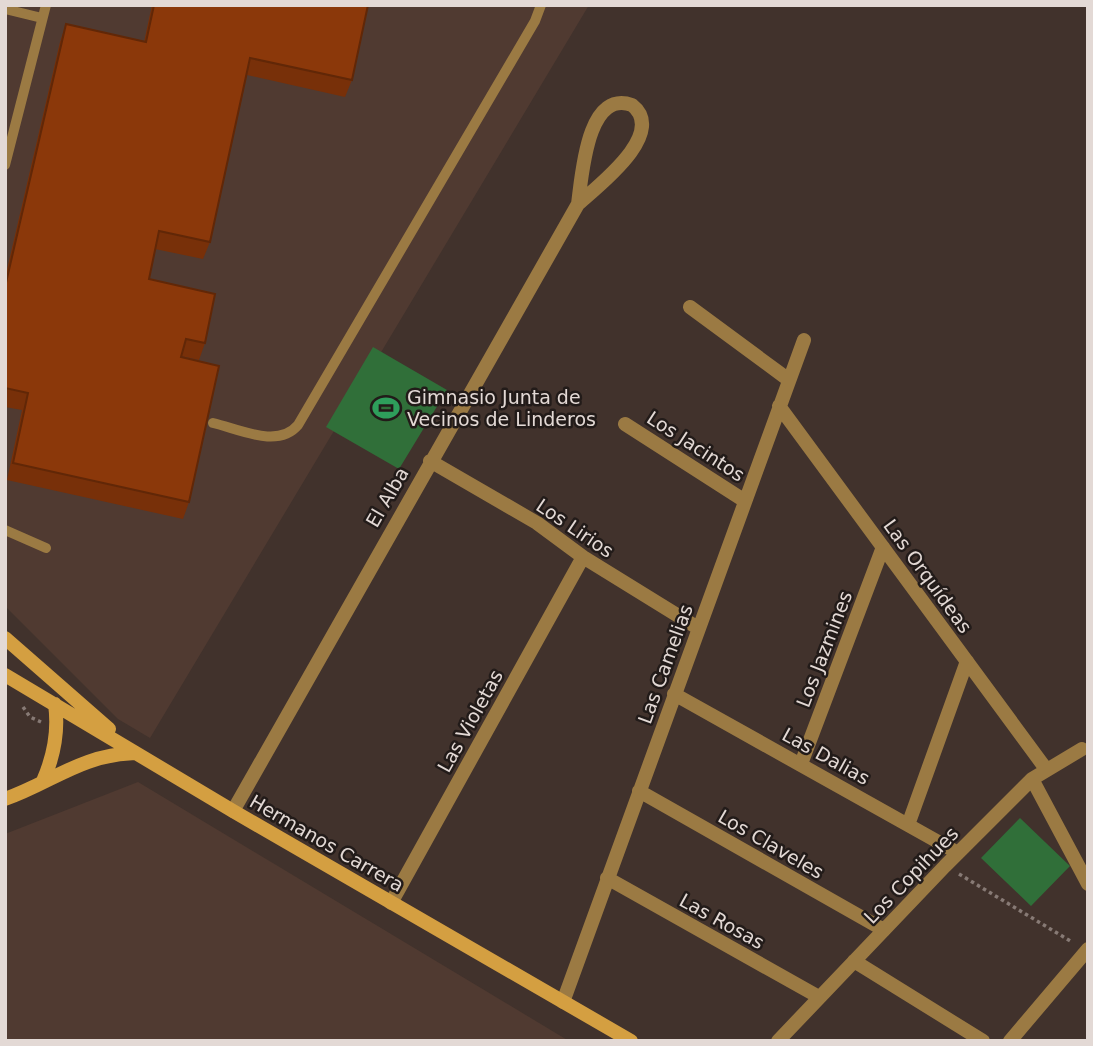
<svg xmlns="http://www.w3.org/2000/svg" width="1093" height="1046" font-family="'DejaVu Sans',sans-serif">
  <style>
    .built { fill: #503a31 }
    .green { fill: #306f39 }
    .lines { fill: none; stroke-linecap: round; stroke-linejoin: round }
    .path { stroke: #877a75; stroke-width: 3.5; stroke-dasharray: 3.5 3.5; stroke-linecap: butt }
    .lane { stroke: #9b7a43; stroke-width: 10 }
    .street { stroke: #9b7a43; stroke-width: 14 }
    .secondary { stroke: #d49f41; stroke-width: 14 }
    .wall { fill: #783009 }
    .building { fill: #8b380a; stroke: #612707; stroke-width: 2 }
    .labels { text-anchor: middle; dominant-baseline: central; stroke-width: 5; stroke-linejoin: round; paint-order: stroke }
    .poi-label { font-size: 19px; fill: #e3d9d5; stroke: #221b19; text-anchor: start }
    .street-label { font-size: 19px; fill: #e3d9d5; stroke: #221b19 }
  </style>
  <rect width="100%" height="100%" fill="#41322c"/>
  <!-- built -->
  <path class="built" d="M5 5H589L150 738 118 719 5 606Z
    M138 782 569 1041H5V834Z"/>
  <!-- green -->
  <path class="green" d="M373 347 447 390 399 469 326 427Z
    M1020 818 1070 866 1031 906 981 858Z"/>
  <g class="lines">
    <!-- path -->
    <path class="path" d="M23 707 30 717 41 722
      M959 874 1072 942"/>
    <!-- lane -->
    <path class="lane" d="M5 9 42 18
      M5 165 46 5
      M213 423C239 429 278 449 298 425L535 21 541 5
      M5 530 46 548"/>
    <!-- street -->
    <path class="street" d="M690 307 789 380
      M779 406 1046 769
      M625 424 745 501
      M430 461 537 523 583 557 698 628
      M674 694 958 853
      M801 764 883 547
      M1032 779 1088 884
      M639 791 884 930
      M233 811 578 204C598 186 668 133 632 105 587 89 582 175 578 204
      M908 825 967 661
      M607 878 819 997
      M391 903 583 557
      M854 961 983 1041
      M563 1002 804 340
      M778 1041 945 866 1032 779 1082 749
      M1010 1041 1088 949"/>
    <!-- secondary -->
    <path class="secondary" d="M5 638 109 729
      M5 675 233 811 631 1041
      M43 781C54 756 59 732 55 704
      M5 799C53 782 80 755 135 753"/>
  </g>
  <!-- wall -->
  <path class="wall" d="M152 5H368L352 80 345 97 247 75 210 242 203 259 155 249 149 279 205 343 199 360 181 356 189 502 183 519 7 480 22 410 5 407V278L60 42 66 24 144 42Z"/>
  <!-- building -->
  <path class="building" d="M154 5H368L352 80 250 58 210 242 159 231 149 279 215 294 205 343 186 339 181 357 219 366 189 502 13 463 28 393 5 388V287L66 24 146 42Z"/>
  <!-- icons -->
  <defs>
    <g id="stadium-bare" transform="scale(2.1)"><path d="M0-5a6.5 5 0 1 0 0 10a6.5 5 0 1 0 0-10ZM-3.5-1.8h7v3.6h-7Z" fill="#2e9e5b" stroke="#221b19" stroke-width="2.5" paint-order="stroke"/></g>
  </defs>
  <g fill-rule="evenodd">
    <use href="#stadium-bare" x="386" y="408"/>
  </g>
  <g class="labels">
    <!-- poi labels -->
    <g class="poi-label">
      <text x="407" y="397">Gimnasio Junta de<tspan x="407" dy="22">Vecinos de Linderos</tspan></text>
    </g>
    <!-- street labels -->
    <g class="street-label">
      <text transform="translate(696 446) rotate(33)">Los Jacintos</text>
      <text transform="translate(387 497) rotate(-60)">El Alba</text>
      <text transform="translate(575 528) rotate(34)">Los Lirios</text>
      <text transform="translate(928 576) rotate(54)">Las Orquídeas</text>
      <text transform="translate(824 649) rotate(-69)">Los Jazmines</text>
      <text transform="translate(665 664) rotate(-70)">Las Camelias</text>
      <text transform="translate(470 721) rotate(-61)">Las Violetas</text>
      <text transform="translate(826 756) rotate(29)">Las Dalias</text>
      <text transform="translate(327 843) rotate(30)">Hermanos Carrera</text>
      <text transform="translate(771 844) rotate(30)">Los Claveles</text>
      <text transform="translate(911 875) rotate(-46)">Los Copihues</text>
      <text transform="translate(722 921) rotate(29)">Las Rosas</text>
    </g>
  </g>
  <!-- border -->
  <rect width="1093" height="1046" fill="none" stroke="#e3d9d5" stroke-width="14"/>
</svg>
